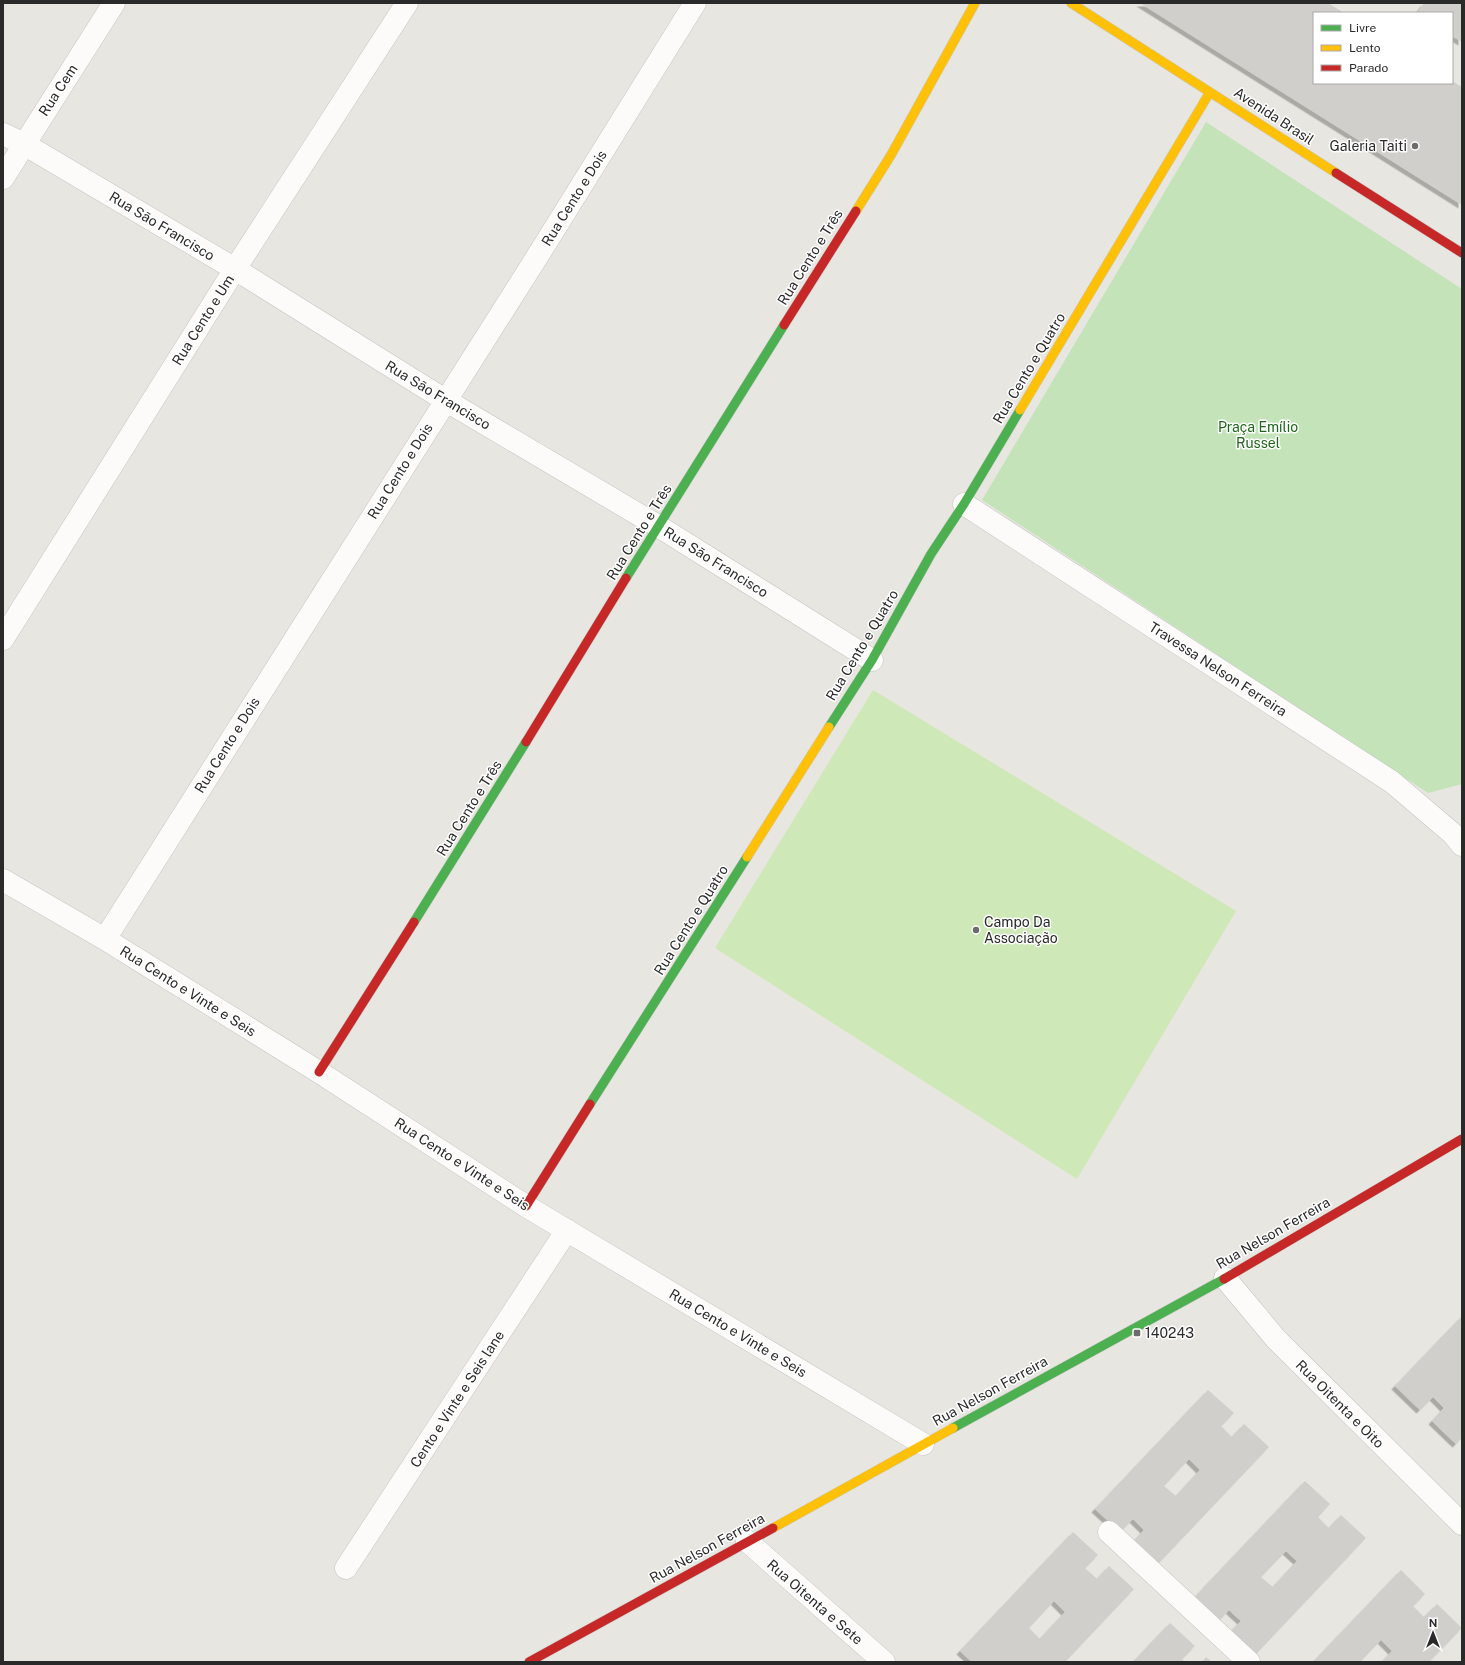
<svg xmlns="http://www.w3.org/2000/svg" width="1465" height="1665" font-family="'Public Sans',sans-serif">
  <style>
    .green { fill: #c4e3b9 }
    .pitch { fill: #cee8b7 }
    .building { fill: #d1cfcb; fill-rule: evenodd; filter: url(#shadow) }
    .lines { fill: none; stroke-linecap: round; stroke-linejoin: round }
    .street-casing { stroke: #c6c5c5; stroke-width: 23 }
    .fast-casing { stroke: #c6c5c5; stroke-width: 10 }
    .slow-casing { stroke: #c6c5c5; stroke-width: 10 }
    .jam-casing { stroke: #c6c5c5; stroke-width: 10 }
    .street { stroke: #fcfbfa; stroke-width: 22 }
    .fast { stroke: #4caf50; stroke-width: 9 }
    .slow { stroke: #ffc107; stroke-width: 9 }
    .jam { stroke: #c62828; stroke-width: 9 }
    .poi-dot { fill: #6c6c6a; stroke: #fff; stroke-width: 1.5 }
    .labels { text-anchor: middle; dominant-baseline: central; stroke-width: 3; stroke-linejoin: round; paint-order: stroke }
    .street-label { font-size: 14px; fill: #2a2a2a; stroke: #fff }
    .poi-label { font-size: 14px; fill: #2a2a2a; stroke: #fff; text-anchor: start }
    .park-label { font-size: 14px; fill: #20651b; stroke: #fff }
  </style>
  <defs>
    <filter id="shadow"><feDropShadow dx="-3.5" dy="3.5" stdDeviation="0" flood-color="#0004"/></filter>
  </defs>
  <rect width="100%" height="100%" fill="#e8e6e0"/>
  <!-- green -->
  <path class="green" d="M1206 122 1462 289V784L1428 793 982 500Z"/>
  <!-- pitch -->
  <path class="pitch" d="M873 690 1236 911 1077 1179 715 948Z"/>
  <!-- building -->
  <path class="building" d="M1140 3H1328L1344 13H1314V83H1452V81L1462 87V205Z
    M1424 3H1462V42L1452 36V13H1417Z
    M1462 1316V1438L1456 1444 1432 1421 1444 1408 1433 1397 1420 1410 1395 1386Z
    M1208 1390 1234 1413 1221 1426 1232 1437 1244 1424 1269 1447 1156 1566 1132 1543 1144 1530 1133 1519 1120 1532 1095 1509ZM1189 1459 1200 1470 1176 1496 1164 1486Z
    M1305 1481 1330 1504 1318 1517 1329 1528 1341 1515 1366 1538 1253 1657 1228 1634 1241 1621 1229 1610 1217 1623 1192 1600ZM1286 1551 1297 1561 1273 1587 1261 1577Z
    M1073 1532 1098 1555 1085 1568 1097 1579 1109 1566 1134 1589 1065 1662H972L960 1651ZM1054 1601 1065 1612 1040 1639 1029 1628Z
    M1401 1570 1425 1594 1413 1606 1424 1617 1437 1604 1462 1628 1429 1662H1382L1392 1651 1381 1640 1360 1662H1313Z
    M1170 1623 1195 1646 1182 1659 1185 1662H1133Z
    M1206 1657 1212 1662H1202Z"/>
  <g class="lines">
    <!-- street casing -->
    <g class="street-casing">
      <path id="street" d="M3 134 24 144 235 269 445 400 658 526 872 660
        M3 178 114 3
        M964 504 1392 782 1453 834 1462 845
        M3 639 235 269 407 3
        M3 880 105 939 319 1072 526 1206 923 1444
        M105 939 542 249 695 3
        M1225 1278 1276 1339 1462 1524
        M1109 1532 1249 1662
        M747 1541 884 1662
        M346 1568 567 1230"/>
    </g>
    <!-- fast casing -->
    <g class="fast-casing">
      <path id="fast" d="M626 578 784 325
        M829 727 872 660 931 554 964 504 1020 410
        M414 922 526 742
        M590 1104 747 857
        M953 1428 1224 1279"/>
    </g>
    <!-- slow casing -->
    <g class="slow-casing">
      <path id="slow" d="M1071 3 1336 173
        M856 211 891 155 975 3
        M1020 410 1210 92
        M747 857 829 727
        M773 1528 953 1428"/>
    </g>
    <!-- jam casing -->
    <g class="jam-casing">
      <path id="jam" d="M1336 173 1462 253
        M784 325 856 211
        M526 742 626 578
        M319 1072 414 922
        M526 1206 590 1104
        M1224 1279 1462 1139
        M529 1662 773 1528"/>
    </g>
    <!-- street -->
    <use href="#street" class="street"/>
    <!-- fast -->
    <use href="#fast" class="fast"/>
    <!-- slow -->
    <use href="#slow" class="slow"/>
    <!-- jam -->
    <use href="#jam" class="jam"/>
  </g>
  <!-- markers -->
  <g class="poi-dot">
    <circle cx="1415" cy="146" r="4"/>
    <circle cx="976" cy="930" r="4"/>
    <rect x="1133" y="1329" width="8" height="8" rx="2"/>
  </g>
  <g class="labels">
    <!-- street labels -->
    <g class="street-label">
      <text transform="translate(58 90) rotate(-57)">Rua Cem</text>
      <text transform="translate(1274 116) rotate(33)">Avenida Brasil</text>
      <text transform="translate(574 198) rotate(-58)">Rua Cento e Dois</text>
      <text transform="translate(162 226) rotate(31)">Rua São Francisco</text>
      <text transform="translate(810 257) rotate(-58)">Rua Cento e Três</text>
      <text transform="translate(203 320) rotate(-58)">Rua Cento e Um</text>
      <text transform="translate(1029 368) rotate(-59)">Rua Cento e Quatro</text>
      <text transform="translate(438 395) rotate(31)">Rua São Francisco</text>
      <text transform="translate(400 471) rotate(-58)">Rua Cento e Dois</text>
      <text transform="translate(639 532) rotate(-58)">Rua Cento e Três</text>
      <text transform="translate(716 562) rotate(32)">Rua São Francisco</text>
      <text transform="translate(862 645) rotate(-59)">Rua Cento e Quatro</text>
      <text transform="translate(1218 669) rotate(33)">Travessa Nelson Ferreira</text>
      <text transform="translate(227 745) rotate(-58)">Rua Cento e Dois</text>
      <text transform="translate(469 808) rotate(-58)">Rua Cento e Três</text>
      <text transform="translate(691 920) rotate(-58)">Rua Cento e Quatro</text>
      <text transform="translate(188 991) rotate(32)">Rua Cento e Vinte e Seis</text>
      <text transform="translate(462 1164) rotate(33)">Rua Cento e Vinte e Seis</text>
      <text transform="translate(1273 1233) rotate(-30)">Rua Nelson Ferreira</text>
      <text transform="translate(738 1333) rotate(31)">Rua Cento e Vinte e Seis</text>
      <text transform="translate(990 1391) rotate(-29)">Rua Nelson Ferreira</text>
      <text transform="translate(457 1399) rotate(-57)">Cento e Vinte e Seis lane</text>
      <text transform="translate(1340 1404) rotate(45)">Rua Oitenta e Oito</text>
      <text transform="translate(707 1548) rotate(-29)">Rua Nelson Ferreira</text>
      <text transform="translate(815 1602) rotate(41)">Rua Oitenta e Sete</text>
    </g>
    <!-- poi labels -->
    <g class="poi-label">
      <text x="1407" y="146" text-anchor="end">Galeria Taiti</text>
      <text x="984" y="922">Campo Da<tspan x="984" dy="16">Associação</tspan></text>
      <text x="1145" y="1333">140243</text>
    </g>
    <!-- park labels -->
    <g class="park-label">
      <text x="1258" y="427">Praça Emílio<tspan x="1258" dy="16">Russel</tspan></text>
    </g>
  </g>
  <!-- border -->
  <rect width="1465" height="1665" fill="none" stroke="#2a2a2a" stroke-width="8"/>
  <!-- legend -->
  <rect x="1313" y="12" width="140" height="72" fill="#ffffff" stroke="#aaaaaa"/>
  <rect x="1321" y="25" width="20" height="6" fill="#4caf50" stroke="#aaaaaa"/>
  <text x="1349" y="32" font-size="12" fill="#2a2a2a">Livre</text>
  <rect x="1321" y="45" width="20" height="6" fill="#ffc107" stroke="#aaaaaa"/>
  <text x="1349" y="52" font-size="12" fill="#2a2a2a">Lento</text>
  <rect x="1321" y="65" width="20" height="6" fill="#c62828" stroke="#aaaaaa"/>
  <text x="1349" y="72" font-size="12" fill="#2a2a2a">Parado</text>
  <!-- north arrow -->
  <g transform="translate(1433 1633)" stroke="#ffffff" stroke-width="3" paint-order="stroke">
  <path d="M0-3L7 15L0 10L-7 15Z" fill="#2a2a2a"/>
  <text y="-6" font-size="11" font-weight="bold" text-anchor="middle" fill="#2a2a2a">N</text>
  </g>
</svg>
